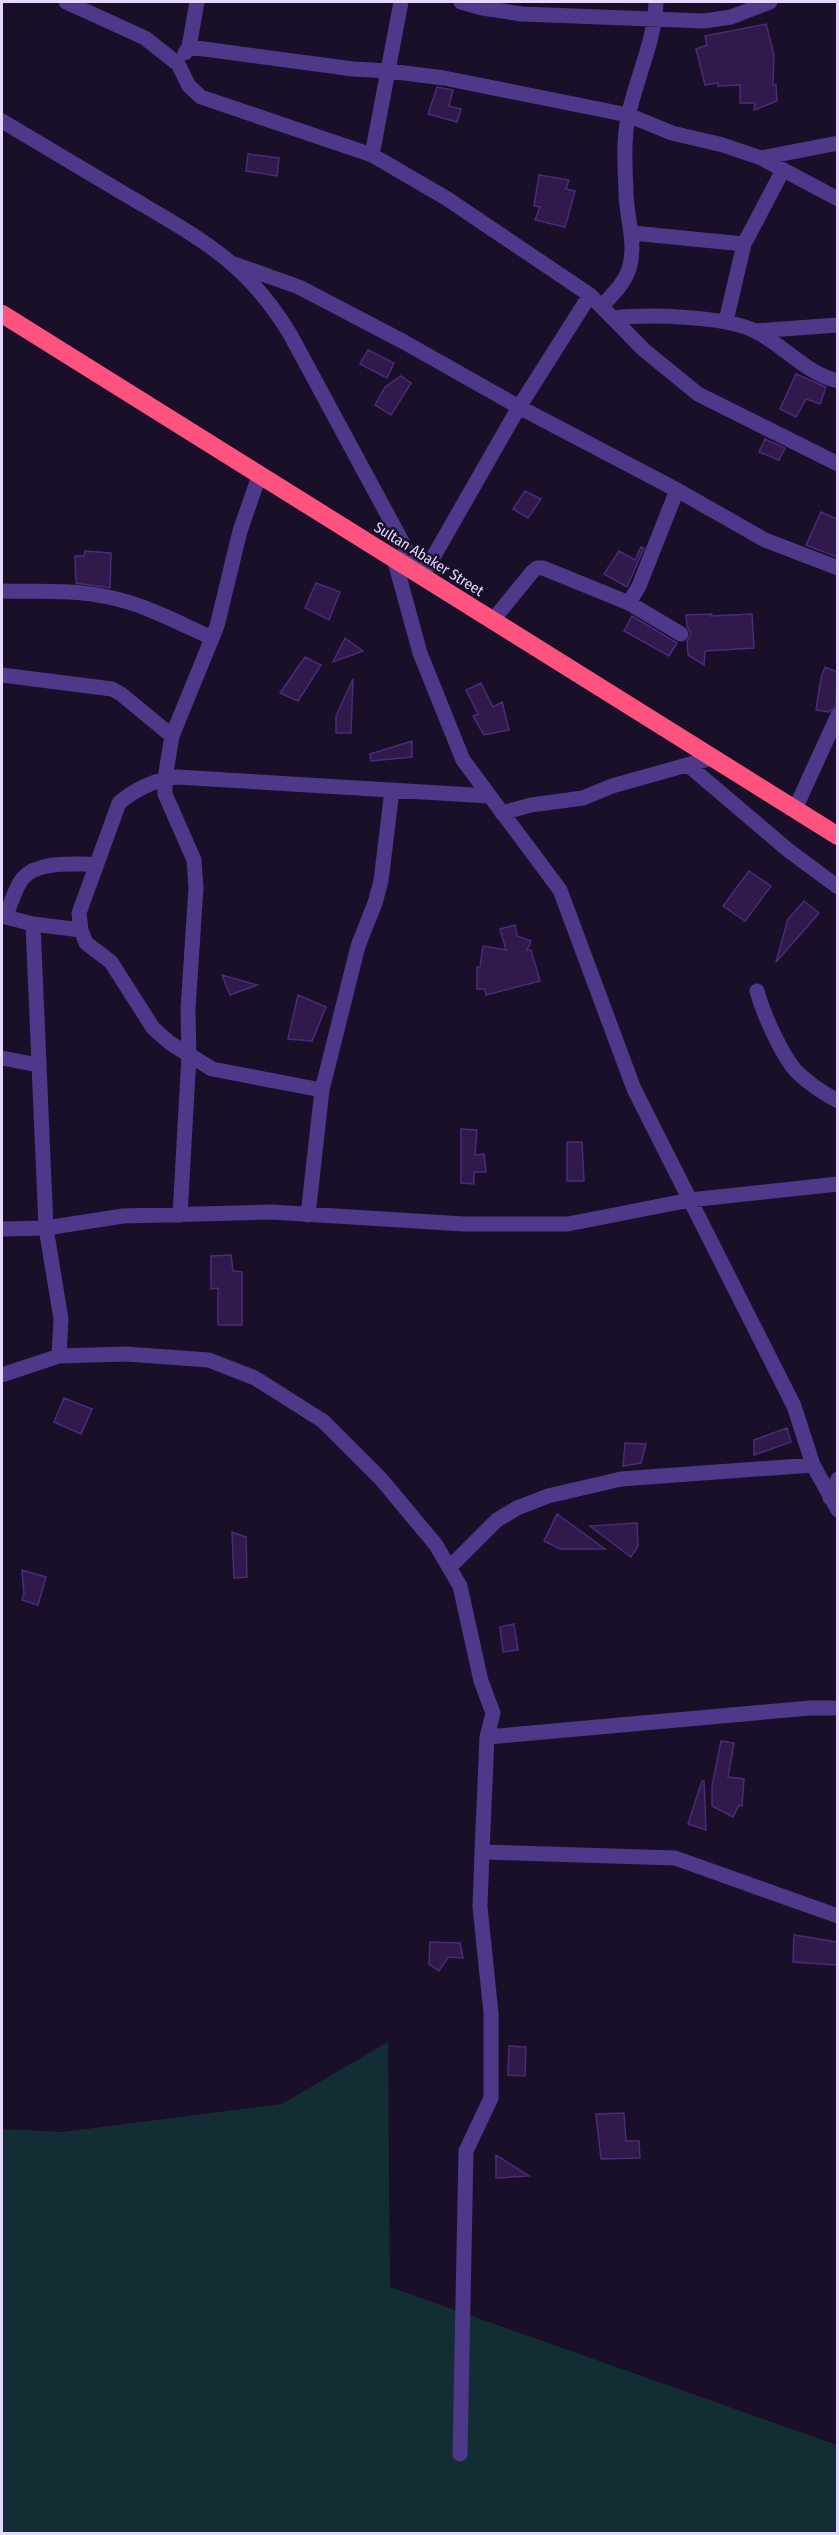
<svg xmlns="http://www.w3.org/2000/svg" width="839" height="2535" font-family="'Fira Sans Condensed',sans-serif">
  <style>
    .green { fill: #122d34 }
    .building { fill: #2f1a4b; stroke: #4b2b78; stroke-width: 1.5 }
    .lines { fill: none; stroke-linecap: round; stroke-linejoin: round }
    .street { stroke: #4d388a; stroke-width: 15 }
    .highway { stroke: #ff527e; stroke-width: 18 }
    .labels { text-anchor: middle; dominant-baseline: central; stroke-width: 5; stroke-linejoin: round; paint-order: stroke }
    .street-label { font-size: 15px; fill: #e5d7ff; stroke: #190f29 }
  </style>
  <rect width="100%" height="100%" fill="#190f29"/>
  <!-- green -->
  <path class="green" d="M388 2042 390 2287 837 2445V2533L2 2534V2129L63 2132 282 2104Z"/>
  <!-- building -->
  <path class="building" d="M766 24 774 55 773 85H776L777 101 754 110 755 103H740V85L718 86V83L705 85 696 49 707 45 705 36Z
    M437 87 453 90 449 106 461 109 457 122 428 114Z
    M248 154 279 158 277 176 246 171Z
    M539 175 569 180 566 189 575 191 565 227 535 220 540 207 534 206Z
    M368 350 394 363 387 378 360 364Z
    M796 374 826 387 820 404 806 399 796 417 780 409Z
    M401 376 411 383 391 415 375 405 385 387Z
    M765 439 785 448 779 460 759 452Z
    M525 491 541 499 528 518 513 509Z
    M821 512 837 519V557L806 545Z
    M641 547 644 548 627 587 604 574 619 551 635 560Z
    M85 551 111 553 110 588 76 583 75 556H84Z
    M316 583 340 592 329 620 305 608Z
    M712 614 711 616 752 614 754 648 705 651 704 665 688 655 687 641 691 634 687 626 686 615Z
    M632 616 677 643 669 656 624 631Z
    M345 638 363 651 333 662Z
    M305 657 321 665 298 701 280 693Z
    M825 667 837 672 836 706 829 712 816 710 821 678Z
    M353 679 351 733H336V716Z
    M481 683 493 707 502 702 509 730 484 735 473 716 478 714 466 690Z
    M412 741V757L371 761 370 754Z
    M749 871 771 886 745 921 723 906Z
    M804 901 819 913 776 962 788 919Z
    M515 925 517 936 531 941 527 950H531L540 981 486 995 485 989H477V967H480L483 946 506 950 500 929Z
    M222 975 257 985 230 995Z
    M298 995 326 1007 312 1041 288 1039Z
    M461 1129 477 1130 475 1155 484 1154 486 1172H474V1184L461 1183Z
    M567 1142H582L584 1181H567Z
    M231 1255 233 1271 242 1272V1325H218V1288L211 1289V1256Z
    M64 1398 92 1409 81 1434 54 1422Z
    M787 1428 791 1442 754 1455V1440Z
    M625 1443 646 1444 641 1463 623 1466Z
    M557 1514 605 1549H560L544 1541Z
    M637 1523 638 1546 631 1557 590 1526Z
    M232 1532 246 1537 247 1577 234 1578Z
    M22 1570 46 1577 38 1605 22 1600 24 1594Z
    M514 1624 518 1650 503 1652 500 1627Z
    M721 1741 734 1743 728 1777 744 1779 742 1806 739 1805 733 1817 712 1806V1786Z
    M702 1781H704L706 1830 688 1824Z
    M794 1935 837 1942V1965L793 1962Z
    M430 1942 460 1943 463 1958 448 1957 439 1971 429 1964Z
    M509 2046 526 2047 525 2076 508 2075Z
    M624 2113 626 2141H639L640 2158 601 2159 596 2114Z
    M496 2155 529 2176 496 2178Z"/>
  <g class="lines">
    <!-- street -->
    <path class="street" d="M66 2 145 38 178 64 189 86 201 97 372 155 446 198 590 295 644 350 698 394 838 464
      M461 2 482 8 522 14 704 21 731 17 770 2
      M189 47 353 69 389 71 444 78 628 115 672 133 723 145 761 158 838 199
      M185 53 189 47 197 2
      M2 121C44 146 86 171 128 196 199 238 246 261 290 334L419 573
      M372 155 401 2
      M761 158 838 143
      M632 233 744 244
      M234 264 299 287 404 342 519 407 677 490 765 540 838 568
      M602 306C612 295 624 284 629 269 637 242 626 218 626 191 625 167 623 137 629 113 637 76 655 40 656 2
      M614 318C649 314 725 316 755 331 785 346 805 373 838 381
      M726 321 744 244 783 170
      M755 331 838 325
      M394 558 420 653 463 760 560 890 634 1089 794 1406 813 1465 838 1510
      M423 575 519 407 590 295
      M2 591C37 592 74 589 108 597 144 604 179 623 212 638
      M629 603 639 586 677 490
      M493 620 532 572 537 568H543L629 603 681 634
      M2 675 112 689 121 694 172 736
      M688 765 788 850 838 887
      M795 809 838 715
      M502 813 531 805 583 798 612 786 712 758
      M2 916 33 924 81 930
      M5 917C11 905 15 887 23 878 39 860 75 865 97 864
      M33 924 46 1228 61 1319 59 1356
      M757 991C763 1013 781 1054 796 1071 808 1083 823 1093 838 1101
      M2 1058 38 1065
      M322 1090 212 1069 170 1043 153 1028 111 962 86 943 81 930 79 913 119 803C134 790 156 779 177 777L489 796
      M180 1215 189 1056 188 1009 196 888 194 860 165 794V778L172 736 217 626 240 531 259 476
      M308 1215 322 1090 358 946 375 903 381 881 392 790
      M2 1229 46 1228 123 1216 271 1212 464 1224H568L690 1200 838 1184
      M2 1375 59 1356 126 1354 209 1360 255 1378 323 1421 381 1479 436 1545 460 1586 481 1681 493 1713 487 1737 482 1852 675 1858 838 1916
      M830 1498 838 1479
      M449 1568 497 1520 517 1508 548 1496 621 1479 813 1465
      M487 1737 810 1708H838
      M460 2454 466 2151 491 2098V2013L480 1907 482 1852"/>
    <!-- highway -->
    <path class="highway" d="M2 314 838 836"/>
  </g>
  <g class="labels">
    <!-- street labels -->
    <g class="street-label">
      <text transform="translate(429 559) rotate(32)">Sultan Abaker Street</text>
    </g>
  </g>
  <!-- border -->
  <rect width="839" height="2535" fill="none" stroke="#e5d7ff" stroke-width="6"/>
</svg>
